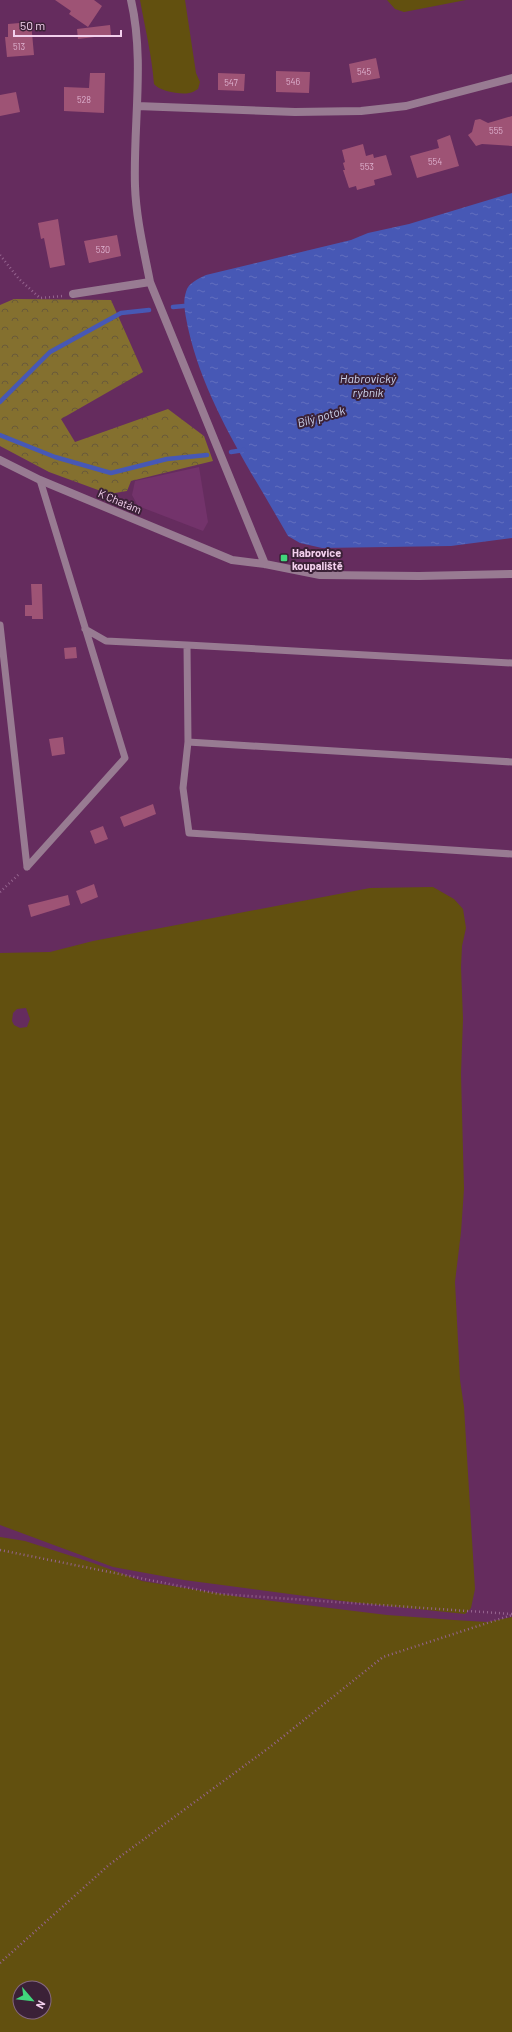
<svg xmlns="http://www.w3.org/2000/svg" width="512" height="2032" font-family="Barlow,sans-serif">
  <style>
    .built { fill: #73336b }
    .grass { fill: #62500f; fill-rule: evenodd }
    .forest { fill: url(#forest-crowns) }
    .water { fill: url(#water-ripples) }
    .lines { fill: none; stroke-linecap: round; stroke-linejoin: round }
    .stream { stroke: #4758b5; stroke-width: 4.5 }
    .building { fill: #9e5375 }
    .path { stroke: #96648f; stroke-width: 2.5; stroke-dasharray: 1 3; stroke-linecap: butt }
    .service { stroke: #987b92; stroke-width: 7 }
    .minor { stroke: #987b92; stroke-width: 8 }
    .poi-dot { fill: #41d77c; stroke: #3b2137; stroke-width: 1.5 }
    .labels { text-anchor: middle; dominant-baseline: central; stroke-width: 4; stroke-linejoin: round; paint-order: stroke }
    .number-label { font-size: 9px; fill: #deb1cf }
    .street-label { font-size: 11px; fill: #f3d0ed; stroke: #3b2137 }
    .poi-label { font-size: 11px; font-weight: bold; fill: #f3d0ed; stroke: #3b2137; text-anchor: start }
    .water-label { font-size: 12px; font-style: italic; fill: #ccd3ec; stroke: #3b2137 }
  </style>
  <defs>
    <pattern id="forest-crowns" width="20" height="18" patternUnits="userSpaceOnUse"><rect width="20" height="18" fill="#84702f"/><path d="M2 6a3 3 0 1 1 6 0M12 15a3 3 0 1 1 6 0" fill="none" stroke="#695a3a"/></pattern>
    <pattern id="water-ripples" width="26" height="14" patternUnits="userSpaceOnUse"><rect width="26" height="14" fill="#4758b5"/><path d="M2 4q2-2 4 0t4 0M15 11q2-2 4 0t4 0" fill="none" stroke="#626fbf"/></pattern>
  </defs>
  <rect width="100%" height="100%" fill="#652c5e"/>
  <!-- built -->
  <path class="built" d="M199 467 208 522 203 531 138 506 132 495 135 481Z"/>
  <!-- grass -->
  <path class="grass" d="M140 0H185L196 73 200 82 198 89C196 90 192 93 189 93 181 95 159 91 154 84 152 56 145 28 140 0Z
    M387 0H466L404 12 395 9Z
    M433 887 454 899 463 909 466 928 462 946 461 967 463 1019 461 1074 464 1189 461 1232 455 1282 460 1380 464 1407 475 1589 471 1608 465 1614 350 1602 184 1580 113 1567 0 1525V953L50 952 93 941 370 888ZM26 1008 30 1019 27 1027 20 1028 14 1025 12 1021 13 1013 17 1009Z
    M0 1537 25 1541 93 1563 142 1581 247 1598 387 1615 454 1620 487 1622 512 1617V2032H0ZM20 1988H44V2012H20Z"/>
  <!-- forest -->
  <path class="forest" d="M14 299 111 300 143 372 61 419 75 442 168 409 204 436 213 461 131 481 127 491 109 494 49 472 0 446V305Z"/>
  <!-- water -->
  <path class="water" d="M512 193V538L451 546 322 548 300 543 288 536C250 469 205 404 188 328 186 316 182 304 186 292 188 283 198 279 206 275L351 240 368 233 409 224Z"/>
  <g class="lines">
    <!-- stream -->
    <path class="stream" d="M173 307 184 306
      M0 402 50 352 121 313 149 310
      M0 435 55 457 111 473 167 459 207 455
      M231 452 244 450"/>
  </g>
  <!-- building -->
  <path class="building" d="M55 0H94L102 6 88 27 69 14 71 11Z
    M31 22 34 55 7 57 5 37H8V24Z
    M110 25 111 35 78 39 77 29Z
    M376 58 380 78 352 83 349 64Z
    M276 71 310 72 309 93 276 92Z
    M90 73H105L104 113 64 111V87L89 88Z
    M218 73 245 74 244 91 218 90Z
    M16 92 20 112 0 116V95Z
    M512 116V146L482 144 476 146 468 135 472 132 475 120 480 119 488 123Z
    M450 135 459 166 417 178 410 156 439 148 437 140Z
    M363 144 366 156 373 154 374 158 386 155 392 175 374 180 375 185 357 190 356 186 349 188 343 170H345L343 163 345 162 342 150Z
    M58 219 65 265 50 268 44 238 41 239 38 223Z
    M117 235 121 256 89 263 84 241Z
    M31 584H42L43 619H32V616H25V605H32Z
    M76 647 77 658 65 659 64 648Z
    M63 737 65 754 52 756 49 739Z
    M153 804 156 814 124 827 120 817Z
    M103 826 108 839 95 844 90 831Z
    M94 884 98 897 81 904 76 891Z
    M68 895 70 905 31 917 28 905Z"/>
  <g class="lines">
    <!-- path -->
    <path class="path" d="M0 255 19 279 40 298 63 296
      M0 892 19 874
      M0 1550 219 1594 512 1614
      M0 1963 110 1864 270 1747 383 1657 512 1615"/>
    <!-- service -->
    <path class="service" d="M0 625 27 867
      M85 629 106 641 187 645 188 742 183 788 189 833 512 854
      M187 645 512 663
      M188 742 512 762
      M27 867 125 758 40 480"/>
    <!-- minor -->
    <path class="minor" d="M131 0C145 60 133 125 135 186 136 218 144 251 150 282
      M137 106 295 112 361 111 406 106 512 78
      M73 294 150 282 265 564
      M0 460 40 480 232 560 265 564 320 575 419 576 512 574"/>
  </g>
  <!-- markers -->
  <rect class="poi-dot" x="280" y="554" width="8" height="8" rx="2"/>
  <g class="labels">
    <!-- number labels -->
    <g class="number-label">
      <text x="19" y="46">513</text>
      <text x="364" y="71">545</text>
      <text x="293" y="81">546</text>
      <text x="231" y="82">547</text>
      <text x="84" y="99">528</text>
      <text x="496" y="130">555</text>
      <text x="435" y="161">554</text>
      <text x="367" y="166">553</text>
      <text x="103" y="249">530</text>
    </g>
    <!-- street labels -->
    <g class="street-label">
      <text transform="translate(120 501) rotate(23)">K Chatám</text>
    </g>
    <!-- poi labels -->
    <g class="poi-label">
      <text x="292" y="552">Habrovice<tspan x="292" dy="13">koupaliště</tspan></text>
    </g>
    <!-- water labels -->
    <g class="water-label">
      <text x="368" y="378">Habrovický<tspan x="368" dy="14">rybník</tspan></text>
      <text transform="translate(321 416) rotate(-16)">Bílý potok</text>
    </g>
  </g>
  <!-- north arrow -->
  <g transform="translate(32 2000) rotate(118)"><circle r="19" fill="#3b2137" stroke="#856780"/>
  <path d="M0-3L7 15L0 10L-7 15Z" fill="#41d77c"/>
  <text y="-6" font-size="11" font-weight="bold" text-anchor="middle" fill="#f3d0ed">N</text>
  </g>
  <!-- scale -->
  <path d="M14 30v6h107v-6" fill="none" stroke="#f3d0ed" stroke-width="2"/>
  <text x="20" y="30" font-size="12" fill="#f3d0ed" stroke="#3b2137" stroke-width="3" paint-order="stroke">50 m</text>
</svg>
